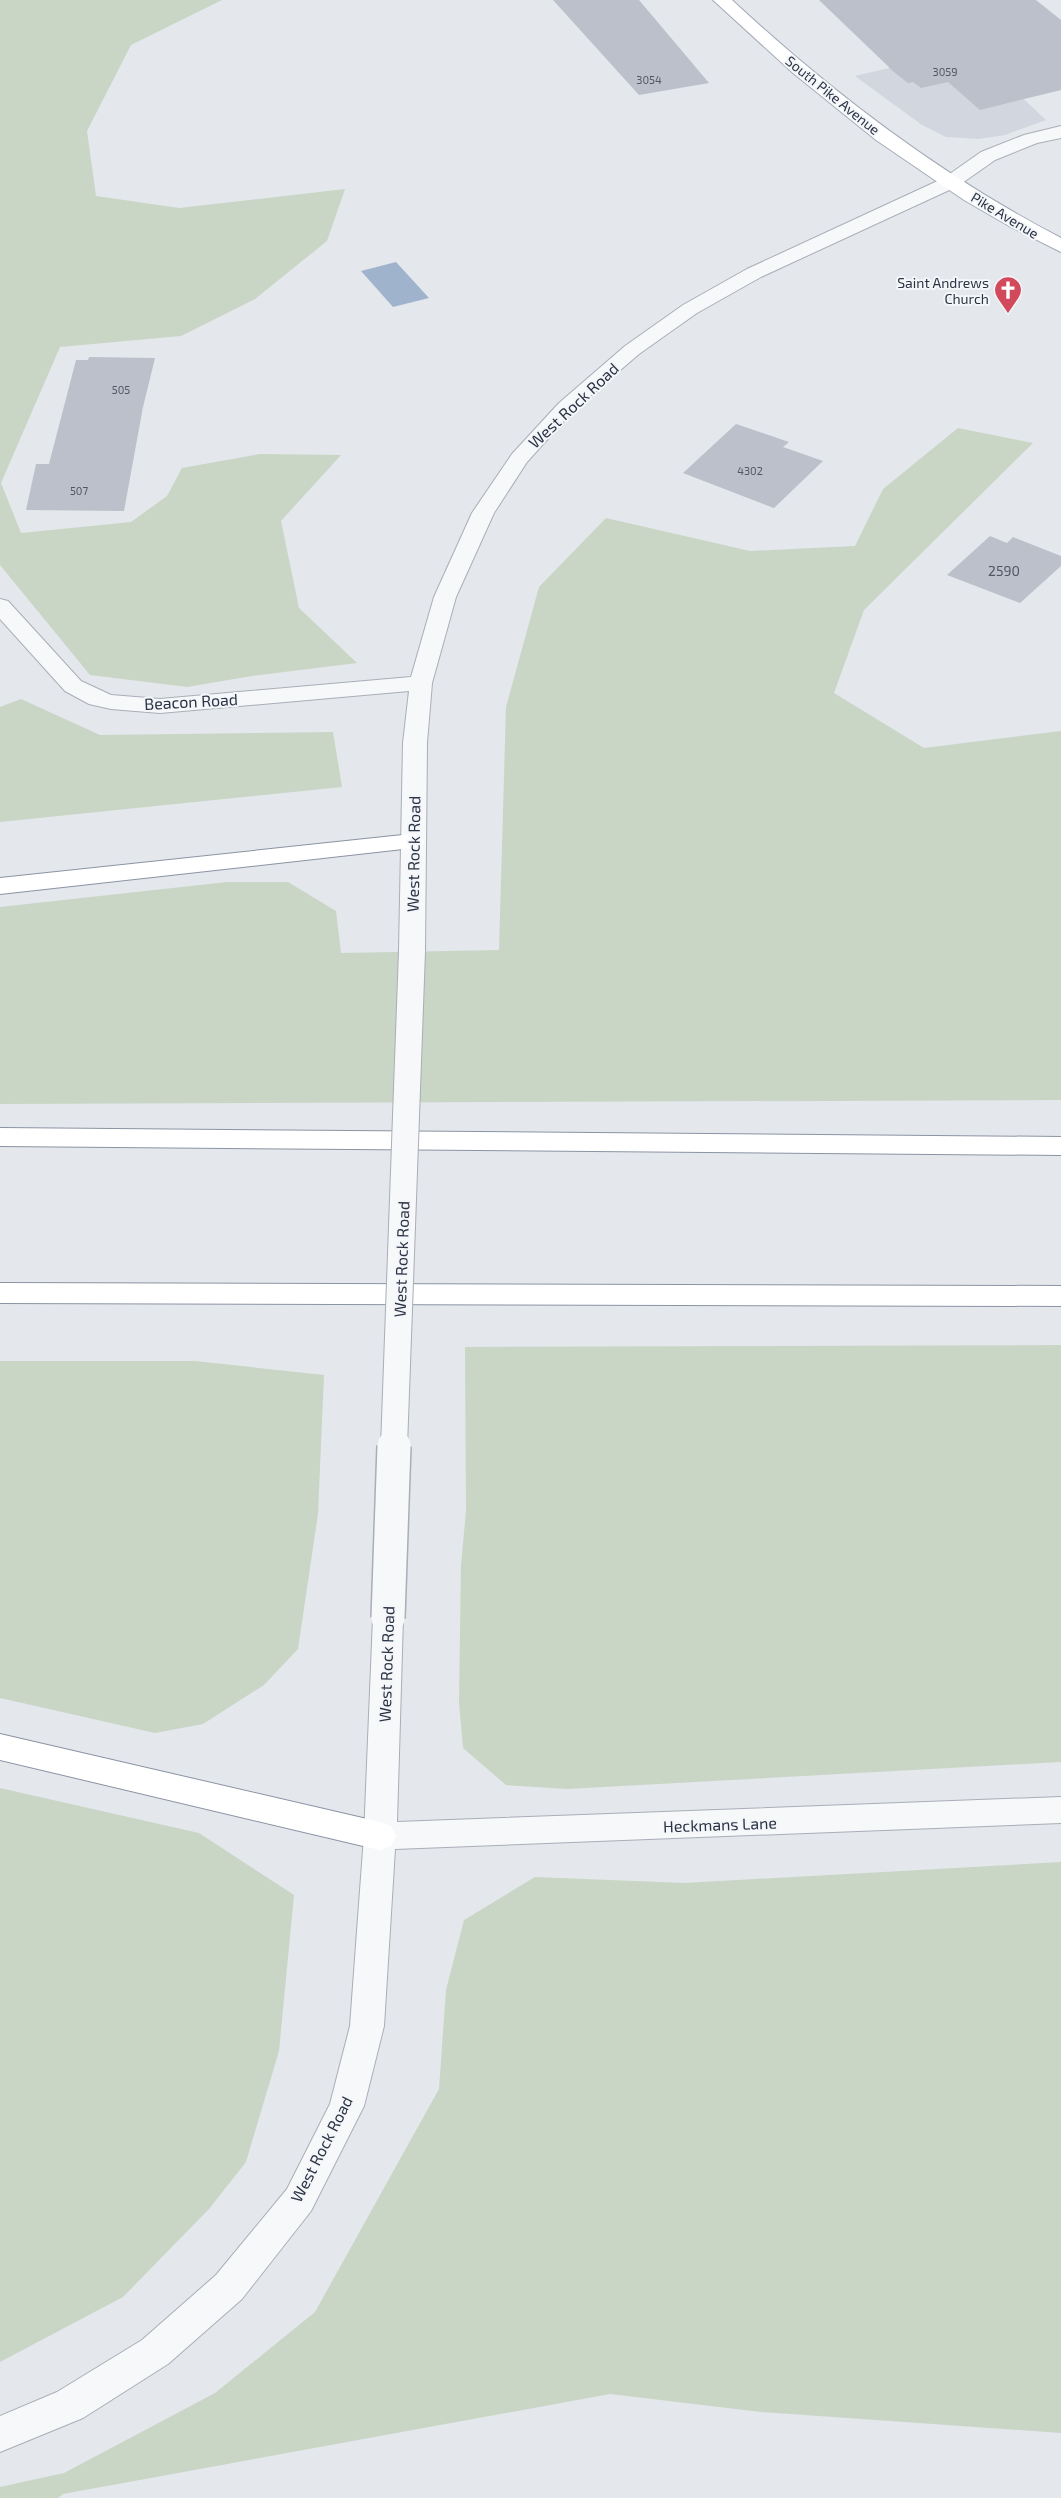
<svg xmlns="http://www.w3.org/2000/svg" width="1061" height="2498" font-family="'Exo 2',sans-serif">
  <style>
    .built { fill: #d2d6de }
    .green { fill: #c9d6c5 }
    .water { fill: #9fb4cc }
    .building { fill: #bbc0ca }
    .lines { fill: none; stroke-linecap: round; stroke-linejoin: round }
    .minor-casing { stroke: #a9aeb7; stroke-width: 2 }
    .major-casing { stroke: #a3abb8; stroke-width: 2 }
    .highway-casing { stroke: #8b94a3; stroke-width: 2 }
    .minor { fill: #f7f8fa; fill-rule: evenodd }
    .major { fill: #fff; fill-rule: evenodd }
    .highway { fill: #fff; fill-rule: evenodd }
    .minor-bridge-far1-casing { stroke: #a9aeb7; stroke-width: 28; stroke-linecap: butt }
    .minor-bridge-casing { stroke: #a9aeb7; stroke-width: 36; stroke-linecap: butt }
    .minor-bridge-far1 { stroke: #f7f8fa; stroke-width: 26 }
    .minor-bridge { stroke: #f7f8fa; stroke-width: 33 }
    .labels { text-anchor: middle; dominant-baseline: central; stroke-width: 4; stroke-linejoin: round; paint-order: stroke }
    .far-number-label { font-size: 11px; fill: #4f5766 }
    .far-street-label { font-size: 14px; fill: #2b3445; stroke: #f4f6f9 }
    .far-poi-label { font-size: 14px; fill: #2b3445; stroke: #f4f6f9; text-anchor: end }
    .number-label { font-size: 14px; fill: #4f5766 }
    .street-label { font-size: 16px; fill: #2b3445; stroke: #f4f6f9 }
  </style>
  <rect width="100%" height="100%" fill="#e4e7ec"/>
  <!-- built -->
  <path class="built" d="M970 49 1046 120 1005 135 979 139 946 137 922 125 855 76Z"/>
  <!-- green -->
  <path class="green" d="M0 0H222L131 45 87 131 96 196 179 208 345 189 327 241 255 299 181 336 60 347 1 483 21 533 131 522 167 496 182 468 260 454 341 455 281 521 299 608 357 663 252 676 187 687 90 675 0 565Z
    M958 428 1033 443 864 610 834 693 924 748 1061 731V1100L0 1104V907L227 882H288L336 911 341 953 499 950 506 707 539 587 606 518 750 551 855 546 883 489Z
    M21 699 100 735 333 732 342 787 0 822V707Z
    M1061 1345V1762L567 1789 506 1785 463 1748 459 1702 461 1566 466 1510 465 1347Z
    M0 1361H195L324 1375 318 1514 298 1649 264 1685 203 1724 155 1733 0 1698Z
    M0 1788 199 1833 294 1895 279 2051 246 2162 209 2209 123 2297 0 2362Z
    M1061 1862V2433L761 2412 610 2394 63 2494 58 2498H0V2487L64 2473 215 2393 315 2312 439 2089 446 1990 464 1920 535 1877 684 1883Z"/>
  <!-- water -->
  <path class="water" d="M396 262 429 298 393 307 361 271Z"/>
  <!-- building -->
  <path class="building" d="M553 0H639L709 83 639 95Z
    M819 0H1036L1061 20V90L980 110 948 82 921 88 913 82 908 83 894 72Z
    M89 357 155 358 143 407 124 511 26 510 36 464H49L76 360H88Z
    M736 424 789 442 783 447 823 461 774 508 683 473Z
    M990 536 1007 543 1013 537 1061 556V566L1020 603 947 575Z"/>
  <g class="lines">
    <!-- minor casing -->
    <g class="minor-casing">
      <path id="minor" d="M1061 126V138L1037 143 995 160 958 186 761 277 697 313 639 354 573 411 527 462 494 513 456 597 432 683 427 743 425 951 421 957 412 959 403 957 399 951 403 743 409 691 160 713 111 709 89 704 65 691 0 619V599L8 601 81 681 111 695 160 699 411 677 434 597 472 513 512 454 559 403 625 346 683 305 747 269 944 178 981 152 1024 135Z
        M388 1606 399 1609 403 1618 397 1822 1061 1797V1823L395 1849 384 2026 364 2106 311 2211 242 2299 168 2364 83 2418 0 2452V2416L57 2392 142 2340 216 2275 287 2189 330 2104 350 2026 364 1836 373 1618 377 1609Z"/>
    </g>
    <!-- major casing -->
    <g class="major-casing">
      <path id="major" d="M713 0H732C832 93 940 175 1061 238V252L1009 226 964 200 876 140 793 73Z"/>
    </g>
    <!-- highway casing -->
    <g class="highway-casing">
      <path id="highway" d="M412 834 421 837 424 842 421 847 0 894V878Z
        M0 1128 1061 1137V1155L0 1146Z
        M0 1283 1061 1286V1306L0 1303Z
        M0 1734 380 1822 391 1826 396 1836 391 1846 380 1850 0 1760Z"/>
    </g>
    <!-- minor -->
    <use href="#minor" class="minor"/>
    <!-- major -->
    <use href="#major" class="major"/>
    <!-- highway -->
    <use href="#highway" class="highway"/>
    <!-- minor-bridge-far1 casing -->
    <g class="minor-bridge-far1-casing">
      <path id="minor-bridge-far1" d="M394 1447 412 951"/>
    </g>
    <!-- minor-bridge casing -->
    <g class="minor-bridge-casing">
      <path id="minor-bridge" d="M388 1618 394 1446"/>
    </g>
    <!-- minor-bridge-far1 -->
    <use href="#minor-bridge-far1" class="minor-bridge-far1"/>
    <!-- minor-bridge -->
    <use href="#minor-bridge" class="minor-bridge"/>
  </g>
  <!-- icons -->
  <defs>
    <g id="church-pin" transform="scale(1.4375)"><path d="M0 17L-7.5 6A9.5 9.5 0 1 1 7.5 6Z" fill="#d1495b" stroke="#f4f6f9"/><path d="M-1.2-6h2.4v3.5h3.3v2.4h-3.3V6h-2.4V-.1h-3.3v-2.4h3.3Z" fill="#fff"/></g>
  </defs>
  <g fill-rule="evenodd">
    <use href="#church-pin" x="1008" y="290"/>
  </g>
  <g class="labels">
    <!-- far-number labels -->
    <g class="far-number-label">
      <text x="945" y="71">3059</text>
      <text x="649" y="79">3054</text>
      <text x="121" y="389">505</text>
      <text x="750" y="470">4302</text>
      <text x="79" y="490">507</text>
    </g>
    <!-- far-street labels -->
    <g class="far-street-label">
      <text transform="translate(833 95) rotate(39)">South Pike Avenue</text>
      <text transform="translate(1005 215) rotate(31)">Pike Avenue</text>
    </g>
    <!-- far-poi labels -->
    <g class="far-poi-label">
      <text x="989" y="282">Saint Andrews<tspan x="989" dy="16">Church</tspan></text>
    </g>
    <!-- number labels -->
    <g class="number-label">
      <text x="1004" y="570">2590</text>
    </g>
    <!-- street labels -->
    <g class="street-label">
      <text transform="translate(573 405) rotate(-43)">West Rock Road</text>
      <text transform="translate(191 701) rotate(-3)">Beacon Road</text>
      <text transform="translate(413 854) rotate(-89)">West Rock Road</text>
      <text transform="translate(401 1259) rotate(-88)">West Rock Road</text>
      <text transform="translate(386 1664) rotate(-88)">West Rock Road</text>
      <text transform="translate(720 1824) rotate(-2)">Heckmans Lane</text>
      <text transform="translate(321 2149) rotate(-63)">West Rock Road</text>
    </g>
  </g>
</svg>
